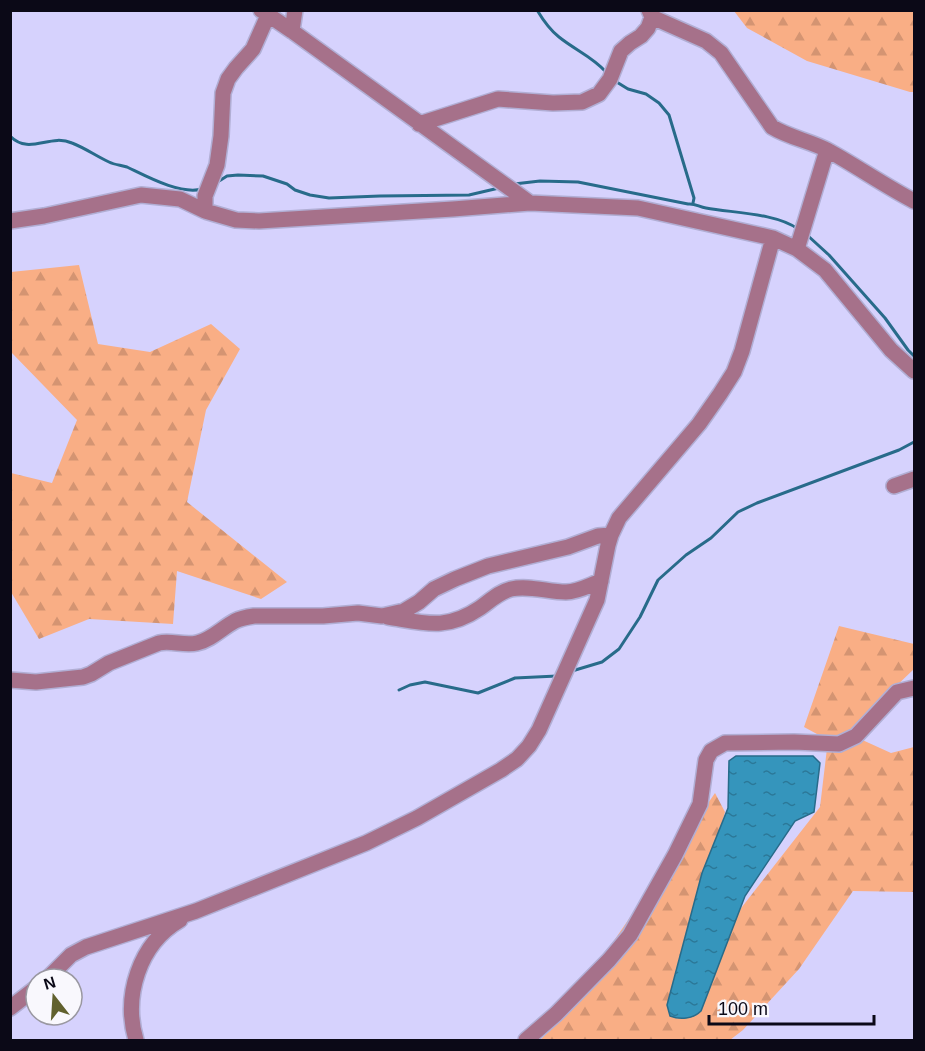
<svg xmlns="http://www.w3.org/2000/svg" width="925" height="1051" font-family="Helvetica,sans-serif">
  <style>
    .forest { fill: url(#forest-firs) }
    .water { fill: url(#water-ripples); stroke: #286b8a; stroke-width: 1.5 }
    .lines { fill: none; stroke-linecap: round; stroke-linejoin: round }
    .stream { stroke: #286b8a; stroke-width: 3 }
    .minor-casing { stroke: #b1aed4; stroke-width: 18 }
    .minor { stroke: #a6718a; stroke-width: 15 }
  </style>
  <defs>
    <pattern id="forest-firs" width="22" height="20" patternUnits="userSpaceOnUse" patternTransform="scale(1.5)"><rect width="22" height="20" fill="#f9ae85"/><path d="M5 1l3.5 6h-7zM16 11l3.5 6h-7z" fill="#d49472"/></pattern>
    <pattern id="water-ripples" width="26" height="14" patternUnits="userSpaceOnUse" patternTransform="scale(1.5)"><rect width="26" height="14" fill="#3595bc"/><path d="M2 4q2-2 4 0t4 0M15 11q2-2 4 0t4 0" fill="none" stroke="#2b7898"/></pattern>
  </defs>
  <rect width="100%" height="100%" fill="#d6d2fd"/>
  <!-- forest -->
  <path class="forest" d="M734 11H914V92H910L807 61 747 28Z
    M79 265 98 344 150 352 211 324 240 349 206 410 187 502 287 582 261 599 177 571 173 624 89 619 39 639 11 592V473L52 483 77 420 11 352V272Z
    M839 626 914 644V669L847 733 891 753 914 747V892L853 891 799 969 743 1030 730 1040H540L557 1024 715 793 725 812 677 990 820 807 828 740 804 727Z"/>
  <!-- water -->
  <path class="water" d="M736 756H813L820 763 814 812 795 821 745 896 701 1011C693 1019 680 1020 670 1016L667 1005 702 873 728 808 729 761Z"/>
  <g class="lines">
    <!-- stream -->
    <path class="stream" d="M537 10C543 20 550 30 559 37 575 50 593 57 606 72
      M615 81 628 89 646 94 659 103 669 115 694 198 693 203
      M10 136C30 156 49 133 72 143 85 148 96 156 109 162 115 165 121 165 127 167 146 176 180 195 202 189
      M216 183 227 176 238 175 263 176 287 184 295 190 310 195 329 198 380 196 469 195 499 188
      M514 184 540 181 578 182 688 204C695 203 699 207 706 208 733 213 776 213 798 229
      M806 234 829 255 885 318 908 350 914 356
      M572 671 602 662 619 649 640 617 658 580 686 555 711 538 738 512 757 503 899 450 914 442
      M399 690 410 685 425 682 478 693 515 678 557 676"/>
    <!-- minor casing -->
    <g class="minor-casing">
      <path id="minor" d="M261 10 292 31 530 203 638 208 773 238 797 249 825 270 891 350 914 371
        M649 10 652 17 706 41 721 53 772 127C790 138 811 141 829 151 858 167 885 186 914 201
        M292 31 295 10
        M419 124 498 99 553 103 582 102 599 94 610 79 621 51 630 43 641 36 648 28 652 17
        M205 211V196L217 165 221 136 223 93 228 79 236 68 253 49 268 15
        M10 221 44 216 141 195 180 199 205 211 236 220 259 221 453 209 530 203
        M797 249 827 150
        M894 486 914 479
        M388 617C425 623 446 631 480 608 490 601 499 592 511 589 529 585 548 592 566 592 578 592 590 585 601 581
        M10 680 36 682 83 677 91 674 109 663 159 643C171 640 184 646 197 643 211 640 222 628 235 621 241 618 247 617 254 616H323L358 613 382 616 404 611 419 602 434 589 455 579 488 566 568 547 598 536 611 535
        M47 979 71 955 86 947 196 911 366 843 417 818 501 770 517 759 529 746 539 730 597 600 608 545 611 535 619 518 699 424 720 394 734 372 742 351 773 238
        M10 1008 36 988
        M136 1040C123 996 139 944 180 920
        M526 1040 556 1014 609 960 630 935 675 855 700 804 706 760 711 751 725 743 794 742 839 744 856 736 897 692 914 688"/>
    </g>
    <!-- minor -->
    <use href="#minor" class="minor"/>
  </g>
  <!-- border -->
  <rect width="925" height="1051" fill="none" stroke="#0b0917" stroke-width="24"/>
  <!-- north arrow -->
  <g transform="translate(54 997) rotate(343)"><circle r="28" fill="#f9f8fd" stroke="#9a98a1" stroke-width="1.5"/>
  <path d="M0-4.5L10 22L0 15L-10 22Z" fill="#61612e"/>
  <text y="-9" font-size="16" font-weight="bold" text-anchor="middle" fill="#0b0917">N</text>
  </g>
  <!-- scale -->
  <path d="M709 1015v9h165v-9" fill="none" stroke="#0b0917" stroke-width="3"/>
  <text x="718" y="1015" font-size="18" fill="#0b0917" stroke="#f9f8fd" stroke-width="4.5" paint-order="stroke">100 m</text>
</svg>
